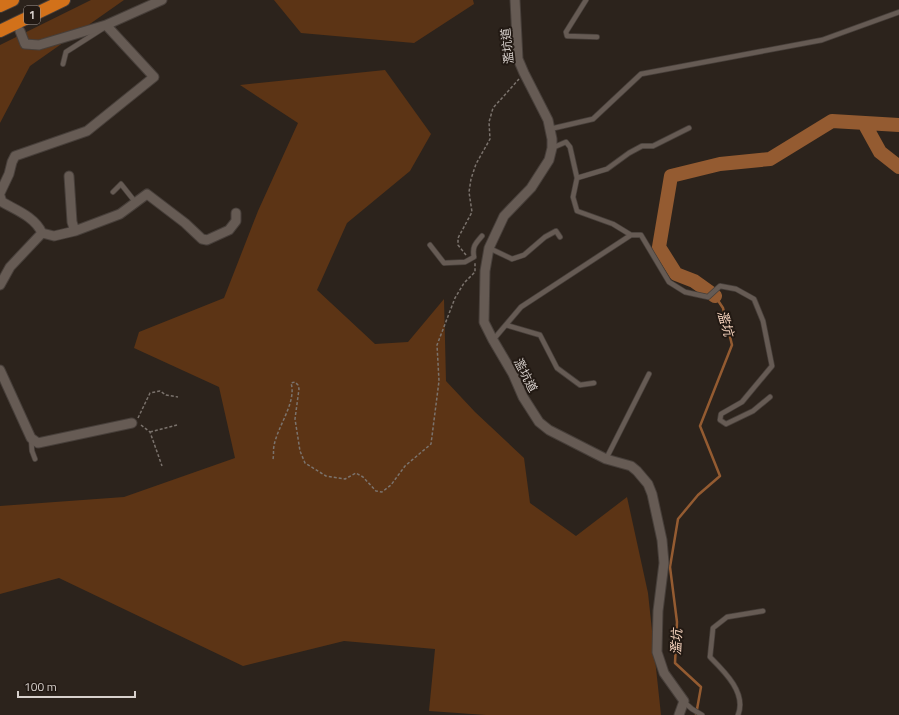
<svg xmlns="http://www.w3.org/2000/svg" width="899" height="715" font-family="'Titillium Web','Noto Sans TC',sans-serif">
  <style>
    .green { fill: #5c3415 }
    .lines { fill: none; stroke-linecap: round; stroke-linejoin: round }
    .stream { stroke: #945b31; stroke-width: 2.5 }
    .river { stroke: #945b31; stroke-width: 14 }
    .lane-casing { stroke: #473f3a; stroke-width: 6 }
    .street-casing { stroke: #473f3a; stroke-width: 11 }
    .highway-casing { stroke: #473f3a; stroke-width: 14 }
    .path { stroke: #7b736d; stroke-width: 1.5; stroke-dasharray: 3 2; stroke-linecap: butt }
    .lane { stroke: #665b54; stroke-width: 4.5 }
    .street { stroke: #665b54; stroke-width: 9 }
    .highway { stroke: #d2711a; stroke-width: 12 }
    .labels { text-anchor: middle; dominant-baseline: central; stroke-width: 4; stroke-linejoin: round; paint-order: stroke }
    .shield { fill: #221913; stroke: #a19994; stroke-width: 1 }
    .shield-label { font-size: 11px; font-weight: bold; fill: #d7d0cc }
    .street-label { font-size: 12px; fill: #d7d0cc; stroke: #221913 }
    .water-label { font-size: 13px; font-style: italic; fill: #f8d5bf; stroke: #221913 }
  </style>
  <rect width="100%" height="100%" fill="#2c231c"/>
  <!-- green -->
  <path class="green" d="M91 0H124L30 66 0 123V45Z
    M274 0H473L474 4 414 43 301 33Z
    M385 70 431 134 410 171 347 223 317 290 375 344 408 342 444 299 446 381 475 412 524 458 530 503 576 536 627 497 648 593 661 715H486L429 711 435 649 344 641 243 666 59 578 0 594V506L124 497 235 458 219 387 134 348 139 332 224 298 258 211 298 123 240 85Z"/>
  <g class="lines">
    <!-- stream -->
    <path class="stream" d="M696 715 701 687 675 663 677 622 670 567 678 519 698 495 720 476 700 426 732 345 723 308 715 296"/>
    <!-- river -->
    <path class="river" d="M864 123 880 152 899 167
      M715 296 694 281 676 274 659 247 671 176 720 164 770 159 832 121 899 125"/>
    <!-- lane casing -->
    <g class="lane-casing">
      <path id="lane" d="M586 0 566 32 567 36 597 37
        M63 64 66 52 102 29
        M550 129 593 119 641 74 822 40 899 12
        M552 148 566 142 570 147 577 178 573 197 577 211 613 224 631 235H641L669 282 685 292 708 297 720 286 736 289 754 299 763 321 772 366 742 402 721 414 720 420 726 424 753 411 770 397
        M577 178 607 169 629 153 642 146H653L689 128
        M113 192 121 184 136 203
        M430 245 444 263 465 262 474 257C472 247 475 244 482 236
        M489 248 512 259 524 255 545 237 556 231 560 237
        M506 325 540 335 557 368 580 385 594 383
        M493 340 521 307 631 235
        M31 438 32 451 35 459
        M606 459 649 374
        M684 702 692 709 702 715
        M738 715C747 693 724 671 710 657L713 628 727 617 763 611"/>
    </g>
    <!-- street casing -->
    <g class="street-casing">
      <path id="street" d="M515 0 518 59 524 73 548 120 552 139V148L549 160 531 188 504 216 489 248 485 271 484 322 493 340 513 374 523 397 539 422 549 430 606 459 631 466 637 471 648 484 652 494 662 540 664 563 658 611 657 652 664 673 684 701 679 715
        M106 25 162 0
        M69 176 72 222 75 231
        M0 193 9 174 12 162 15 156 87 131 154 77 106 25 39 45 25 44 20 31
        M0 196 2 202C16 210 35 217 42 233L10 267 0 285
        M42 233 54 236 75 231 120 214 147 194 185 223 202 239 207 240 229 230 236 221V213
        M0 370 31 438 38 443 132 423"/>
    </g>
    <!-- highway casing -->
    <g class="highway-casing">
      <path id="highway" d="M0 6 13 0
        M0 31 64 0"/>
    </g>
    <!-- path -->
    <path class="path" d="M466 255 458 245V238L472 212 469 192 471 179 476 164 490 139 489 122 493 108 519 79
      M138 418 150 393 160 391 166 395 178 397
      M141 425 150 432 162 466
      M150 432 177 425
      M273 459C274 455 273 450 274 446 277 427 297 402 291 383L295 382 298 385 299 389 295 419 300 451 305 463 326 476 345 479 356 473 363 477 376 491 382 492 391 485 405 466 431 444 439 381 437 345 455 298 464 283 475 272V263"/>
    <!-- lane -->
    <use href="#lane" class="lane"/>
    <!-- street -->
    <use href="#street" class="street"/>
    <!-- highway -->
    <use href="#highway" class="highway"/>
  </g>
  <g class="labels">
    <!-- shield labels -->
    <rect class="shield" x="24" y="6" width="16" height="18" rx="3"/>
    <g class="shield-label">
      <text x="32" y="15">1</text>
    </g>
    <!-- street labels -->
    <g class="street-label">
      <text transform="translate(507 46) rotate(-96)">濫坑道</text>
      <text transform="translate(526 375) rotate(63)">濫坑道</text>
    </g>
    <!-- water labels -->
    <g class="water-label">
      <text transform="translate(726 323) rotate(74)">濫坑</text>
      <text transform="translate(676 642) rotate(-87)">濫坑</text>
    </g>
  </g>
  <!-- scale -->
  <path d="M18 691v6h117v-6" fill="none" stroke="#d7d0cc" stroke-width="2"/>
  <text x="24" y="691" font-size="12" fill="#d7d0cc" stroke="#221913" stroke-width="3" paint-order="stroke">100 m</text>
</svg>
